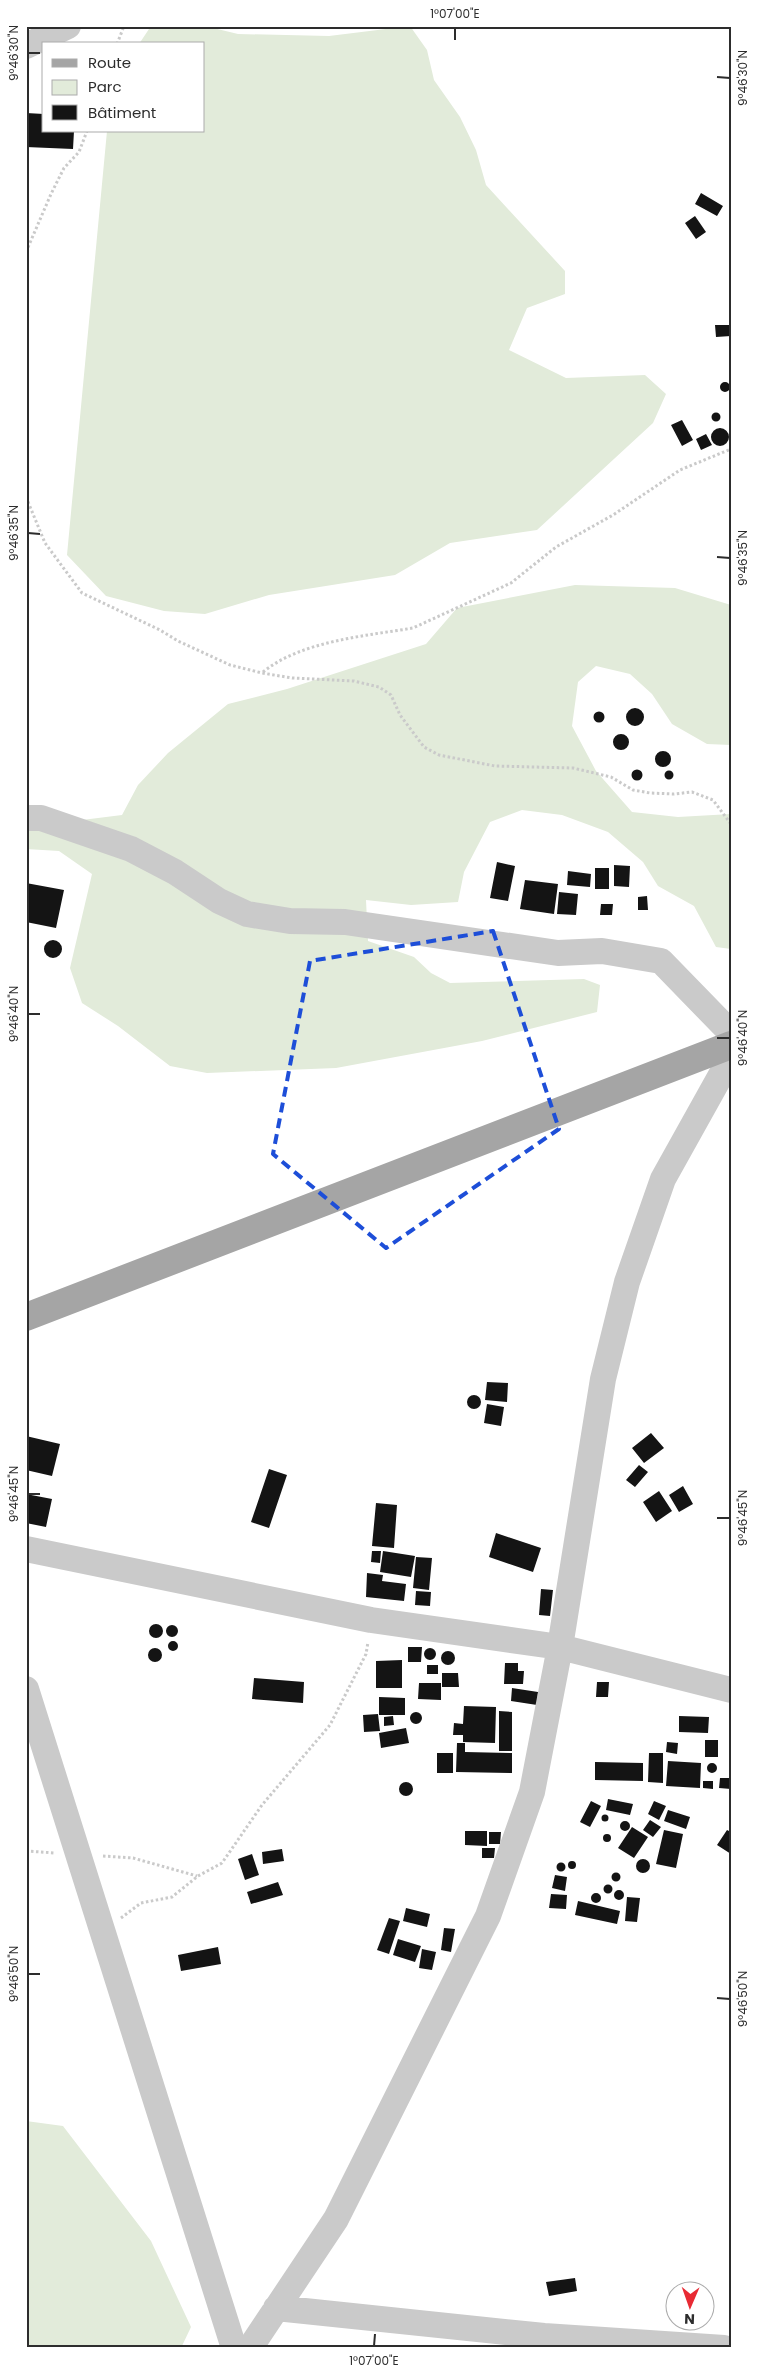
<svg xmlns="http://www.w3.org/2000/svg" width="757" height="2374" font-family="Poppins,sans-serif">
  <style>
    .green { fill: #e2ebda }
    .building { fill: #141414 }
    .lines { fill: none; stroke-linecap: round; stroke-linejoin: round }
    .path { stroke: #cacaca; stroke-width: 3; stroke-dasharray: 2.5 2.5; stroke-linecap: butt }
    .minor { stroke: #cacaca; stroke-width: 26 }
    .major { stroke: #a5a5a5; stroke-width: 28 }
    .marked { fill: none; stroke: #1d4ed8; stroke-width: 4; stroke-dasharray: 10 6; stroke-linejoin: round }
    .ticks { fill: none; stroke: #2d2d2d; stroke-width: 2 }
    .neatline { fill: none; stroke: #2d2d2d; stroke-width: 2 }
    .ticks-label { font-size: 12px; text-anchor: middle; fill: #2d2d2d }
  </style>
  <rect width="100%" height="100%" fill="#fff"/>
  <!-- green -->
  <path class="green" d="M151 26H205L238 34 329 36 410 26 427 50 434 80 460 117 476 150 486 185 565 271V294L527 308 509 350 566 378 645 375 666 394 653 423 537 530 450 543 395 575 269 595 205 614 164 611 106 596 67 555 107 131H204V44H139Z
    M575 585 675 588 731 605V745L707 744 672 724 652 694 630 674 596 666 578 682 572 726 596 771 632 812 678 817 731 814V949L716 947 694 906 658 886 643 862 608 832 562 815 522 810 490 822 464 872 458 902 411 905 366 900 368 941 414 957 431 973 450 983 584 979 600 985 597 1012 482 1041 336 1068 207 1073 170 1066 118 1026 82 1003 70 968 92 874 59 851 26 849V827L122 815 138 785 168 753 228 704 287 689 426 644 457 608Z
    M26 2121 63 2126 151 2241 191 2327 181 2348H26Z"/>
  <!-- building -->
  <path class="building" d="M26 113 44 114V131H74L73 149 26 147Z
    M701 193 723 206 717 216 695 204Z
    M695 216 706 232 696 239 685 223Z
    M715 325H731V336L716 337Z
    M720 387a5 5 0 1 1 10 0a5 5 0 1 1-10 0Z
    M711.5 417a4.5 4.5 0 1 1 9 0a4.5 4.5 0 1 1-9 0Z
    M682 420 693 440 682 446 671 425Z
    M711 437a9 9 0 1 1 18 0a9 9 0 1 1-18 0Z
    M706 434 712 445 701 450 696 439Z
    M626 717a9 9 0 1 1 18 0a9 9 0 1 1-18 0Z
    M593.5 717a5.5 5.5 0 1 1 11 0a5.5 5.5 0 1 1-11 0Z
    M613 742a8 8 0 1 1 16 0a8 8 0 1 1-16 0Z
    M655 759a8 8 0 1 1 16 0a8 8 0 1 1-16 0Z
    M631.5 775a5.5 5.5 0 1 1 11 0a5.5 5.5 0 1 1-11 0Z
    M664.5 775a4.5 4.5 0 1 1 9 0a4.5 4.5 0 1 1-9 0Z
    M497 862 515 866 508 901 490 898Z
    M614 865 630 866 629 887 614 886Z
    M595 868H609V889H595Z
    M568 871 591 874 590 887 567 885Z
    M525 880 558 884 554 914 520 909Z
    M26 883 64 890 56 928 26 922Z
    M559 892 578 894 576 915 557 914Z
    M647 896 648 910H638V897Z
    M601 904H613L612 915H600Z
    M44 949a9 9 0 1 1 18 0a9 9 0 1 1-18 0Z
    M487 1382 508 1383 507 1402 485 1400Z
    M467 1402a7 7 0 1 1 14 0a7 7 0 1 1-14 0Z
    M487 1404 504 1407 501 1426 484 1423Z
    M651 1433 664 1448 644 1463 632 1448Z
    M26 1436 60 1444 52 1476 26 1470Z
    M639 1465 648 1472 635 1487 626 1480Z
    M269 1469 287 1475 269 1528 251 1522Z
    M683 1486 693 1504 679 1512 669 1495Z
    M659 1491 672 1511 656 1522 643 1502Z
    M26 1494 52 1499 46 1527 26 1523Z
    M376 1503 397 1505 394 1548 372 1546Z
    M496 1533 541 1548 533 1572 489 1557Z
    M372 1551H381L380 1563 371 1562Z
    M383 1551 415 1556 411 1577 380 1572Z
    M416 1557 432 1558 429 1590 413 1588Z
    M367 1573 383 1575 382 1581 406 1584 404 1601 366 1597Z
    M541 1589 553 1590 550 1616 539 1615Z
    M416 1591 431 1592 430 1606 415 1605Z
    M149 1631a7 7 0 1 1 14 0a7 7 0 1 1-14 0Z
    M166 1631a6 6 0 1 1 12 0a6 6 0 1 1-12 0Z
    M168 1646a5 5 0 1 1 10 0a5 5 0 1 1-10 0Z
    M408 1647H422L421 1662H408Z
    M424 1654a6 6 0 1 1 12 0a6 6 0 1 1-12 0Z
    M148 1655a7 7 0 1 1 14 0a7 7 0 1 1-14 0Z
    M441 1658a7 7 0 1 1 14 0a7 7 0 1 1-14 0Z
    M402 1660V1688H376V1661Z
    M505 1663H518V1671H524L523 1684H504Z
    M427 1665H438V1674H427Z
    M442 1673H458L459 1687H442Z
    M254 1678 304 1682 303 1703 252 1699Z
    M597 1682H609L608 1697H596Z
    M419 1683H441V1700L418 1699Z
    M512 1688 538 1692 537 1705 511 1701Z
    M379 1697 405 1698V1715H379Z
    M464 1706 496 1707 495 1743 463 1742V1735H453L454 1723 463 1724Z
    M499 1711 512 1712V1751H499Z
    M410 1718a6 6 0 1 1 12 0a6 6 0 1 1-12 0Z
    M378 1714 380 1731 364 1732 363 1715Z
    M393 1716 394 1725 384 1726V1717Z
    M679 1716 709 1717 708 1733 679 1732Z
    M406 1728 409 1743 381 1748 379 1733Z
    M705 1740H718V1757H705Z
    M667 1742 678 1743 677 1754 666 1752Z
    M457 1743H465V1752L512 1753V1773L456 1772Z
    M437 1753H453V1773H437Z
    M649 1753H663V1783L648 1782Z
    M668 1761 701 1763 700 1788 666 1786Z
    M595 1762 643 1763V1781L595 1780Z
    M707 1768a5 5 0 1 1 10 0a5 5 0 1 1-10 0Z
    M720 1778H731V1789L719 1788Z
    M703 1781H713V1789L703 1788Z
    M399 1789a7 7 0 1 1 14 0a7 7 0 1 1-14 0Z
    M608 1799 633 1804 630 1815 606 1810Z
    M591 1801 601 1806 590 1827 580 1822Z
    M654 1801 666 1806 659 1820 648 1814Z
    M668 1810 690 1817 686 1829 664 1821Z
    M601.5 1818a3.5 3.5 0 1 1 7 0a3.5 3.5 0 1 1-7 0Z
    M650 1820 661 1827 653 1837 643 1830Z
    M620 1826a5 5 0 1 1 10 0a5 5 0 1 1-10 0Z
    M632 1827 648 1837 634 1858 618 1848Z
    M664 1830 683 1834 676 1868 656 1864Z
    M727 1830 731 1832V1854L717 1845Z
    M465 1831H487V1846L465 1845Z
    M489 1832H501L500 1844H489Z
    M603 1838a4 4 0 1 1 8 0a4 4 0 1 1-8 0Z
    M482 1848H495L494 1858H482Z
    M282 1849 284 1861 263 1864 262 1852Z
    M252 1854 259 1875 245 1880 238 1859Z
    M636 1866a7 7 0 1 1 14 0a7 7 0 1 1-14 0Z
    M568 1865a4 4 0 1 1 8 0a4 4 0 1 1-8 0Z
    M556.5 1867a4.5 4.5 0 1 1 9 0a4.5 4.5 0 1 1-9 0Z
    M611.5 1877a4.5 4.5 0 1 1 9 0a4.5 4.5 0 1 1-9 0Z
    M555 1875 567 1877 565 1891 552 1888Z
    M278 1882 283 1895 251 1904 247 1892Z
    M603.5 1889a4.5 4.5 0 1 1 9 0a4.5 4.5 0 1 1-9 0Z
    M614 1895a5 5 0 1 1 10 0a5 5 0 1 1-10 0Z
    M591 1898a5 5 0 1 1 10 0a5 5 0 1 1-10 0Z
    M551 1894 567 1895 566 1909 549 1908Z
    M627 1897 640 1898 637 1922 625 1921Z
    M578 1901 620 1911 617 1924 575 1915Z
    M406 1908 430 1914 427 1927 403 1921Z
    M389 1918 400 1921 389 1954 377 1950Z
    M444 1928 455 1929 451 1952 441 1950Z
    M398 1939 421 1946 415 1962 393 1955Z
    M218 1947 221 1964 181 1971 178 1955Z
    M422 1949 436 1952 432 1970 419 1968Z
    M575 2278 577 2291 549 2296 546 2282Z"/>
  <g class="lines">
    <!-- path -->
    <path class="path" d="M117 44 124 26
      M26 252 51 194 64 168 79 152 87 131
      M26 497 45 543 82 593 160 630 178 641 230 665 262 673 292 678 354 681 379 687 391 695 400 715 424 747 439 755 495 766 573 768 611 777 633 790 650 793 674 794 692 792 713 800 731 824
      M263 672C301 641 365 636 413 628L511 583 556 547 613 515 680 470 731 449
      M26 1851 55 1853
      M103 1856 133 1858 197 1876
      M121 1918 141 1903 172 1897 198 1876 222 1863 262 1805 330 1725 366 1654 368 1642"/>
    <!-- minor -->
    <path class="minor" d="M26 46 68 26
      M26 818H41L131 849 175 872 219 901 247 914 290 921 345 922 558 953 602 951 661 961 731 1033
      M26 1549 371 1620 560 1647 731 1690
      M26 1689 234 2348
      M276 2308 544 2336 724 2348
      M250 2348 336 2219 488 1916 532 1792 560 1647 603 1379 627 1282 663 1179 731 1057"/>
    <!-- major -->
    <path class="major" d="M26 1317 731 1045"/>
  </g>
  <!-- marked area -->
  <path class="marked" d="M493 931 559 1129 386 1248 273 1154 310 961Z"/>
  <!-- ticks -->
  <path class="ticks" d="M455 40V28M28 53H40M717 77 730 78M28 533 40 534M717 557 730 558M28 1014H40M717 1038H730M28 1494H40M717 1518H730M28 1974H40M717 1998 730 1999M374 2346 375 2334"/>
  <!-- border -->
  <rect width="757" height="2374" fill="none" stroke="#ffffff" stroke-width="55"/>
  <!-- legend -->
  <rect x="42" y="42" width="162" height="90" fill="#ffffff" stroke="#ababab"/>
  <rect x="52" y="59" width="25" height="8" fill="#a5a5a5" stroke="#ababab"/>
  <text x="88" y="68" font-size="15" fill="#2d2d2d">Route</text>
  <rect x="52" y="80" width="25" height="15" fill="#e2ebda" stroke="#ababab"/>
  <text x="88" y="92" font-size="15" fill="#2d2d2d">Parc</text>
  <rect x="52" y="105" width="25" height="15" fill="#141414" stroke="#ababab"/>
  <text x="88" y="118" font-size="15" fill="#2d2d2d">Bâtiment</text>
  <!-- north arrow -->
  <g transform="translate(690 2306) rotate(182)"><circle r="24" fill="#ffffff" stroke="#ababab"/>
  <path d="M0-4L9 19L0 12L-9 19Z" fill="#e82a33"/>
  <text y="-8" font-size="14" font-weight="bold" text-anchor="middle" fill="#2d2d2d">N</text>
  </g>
  <rect x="28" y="28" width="702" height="2318" class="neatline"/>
  <g class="ticks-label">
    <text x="455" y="18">1°07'00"E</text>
    <text transform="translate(14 53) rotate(-90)" y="4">9°46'30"N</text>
    <text transform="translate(743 78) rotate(-90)" y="4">9°46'30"N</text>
    <text transform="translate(14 533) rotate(-90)" y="4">9°46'35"N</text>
    <text transform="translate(743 558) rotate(-90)" y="4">9°46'35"N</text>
    <text transform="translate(14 1014) rotate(-90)" y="4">9°46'40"N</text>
    <text transform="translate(743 1038) rotate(-90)" y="4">9°46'40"N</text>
    <text transform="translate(14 1494) rotate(-90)" y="4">9°46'45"N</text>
    <text transform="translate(743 1518) rotate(-90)" y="4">9°46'45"N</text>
    <text transform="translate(14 1974) rotate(-90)" y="4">9°46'50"N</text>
    <text transform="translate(743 1999) rotate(-90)" y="4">9°46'50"N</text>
    <text x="374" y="2365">1°07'00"E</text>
  </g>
</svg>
